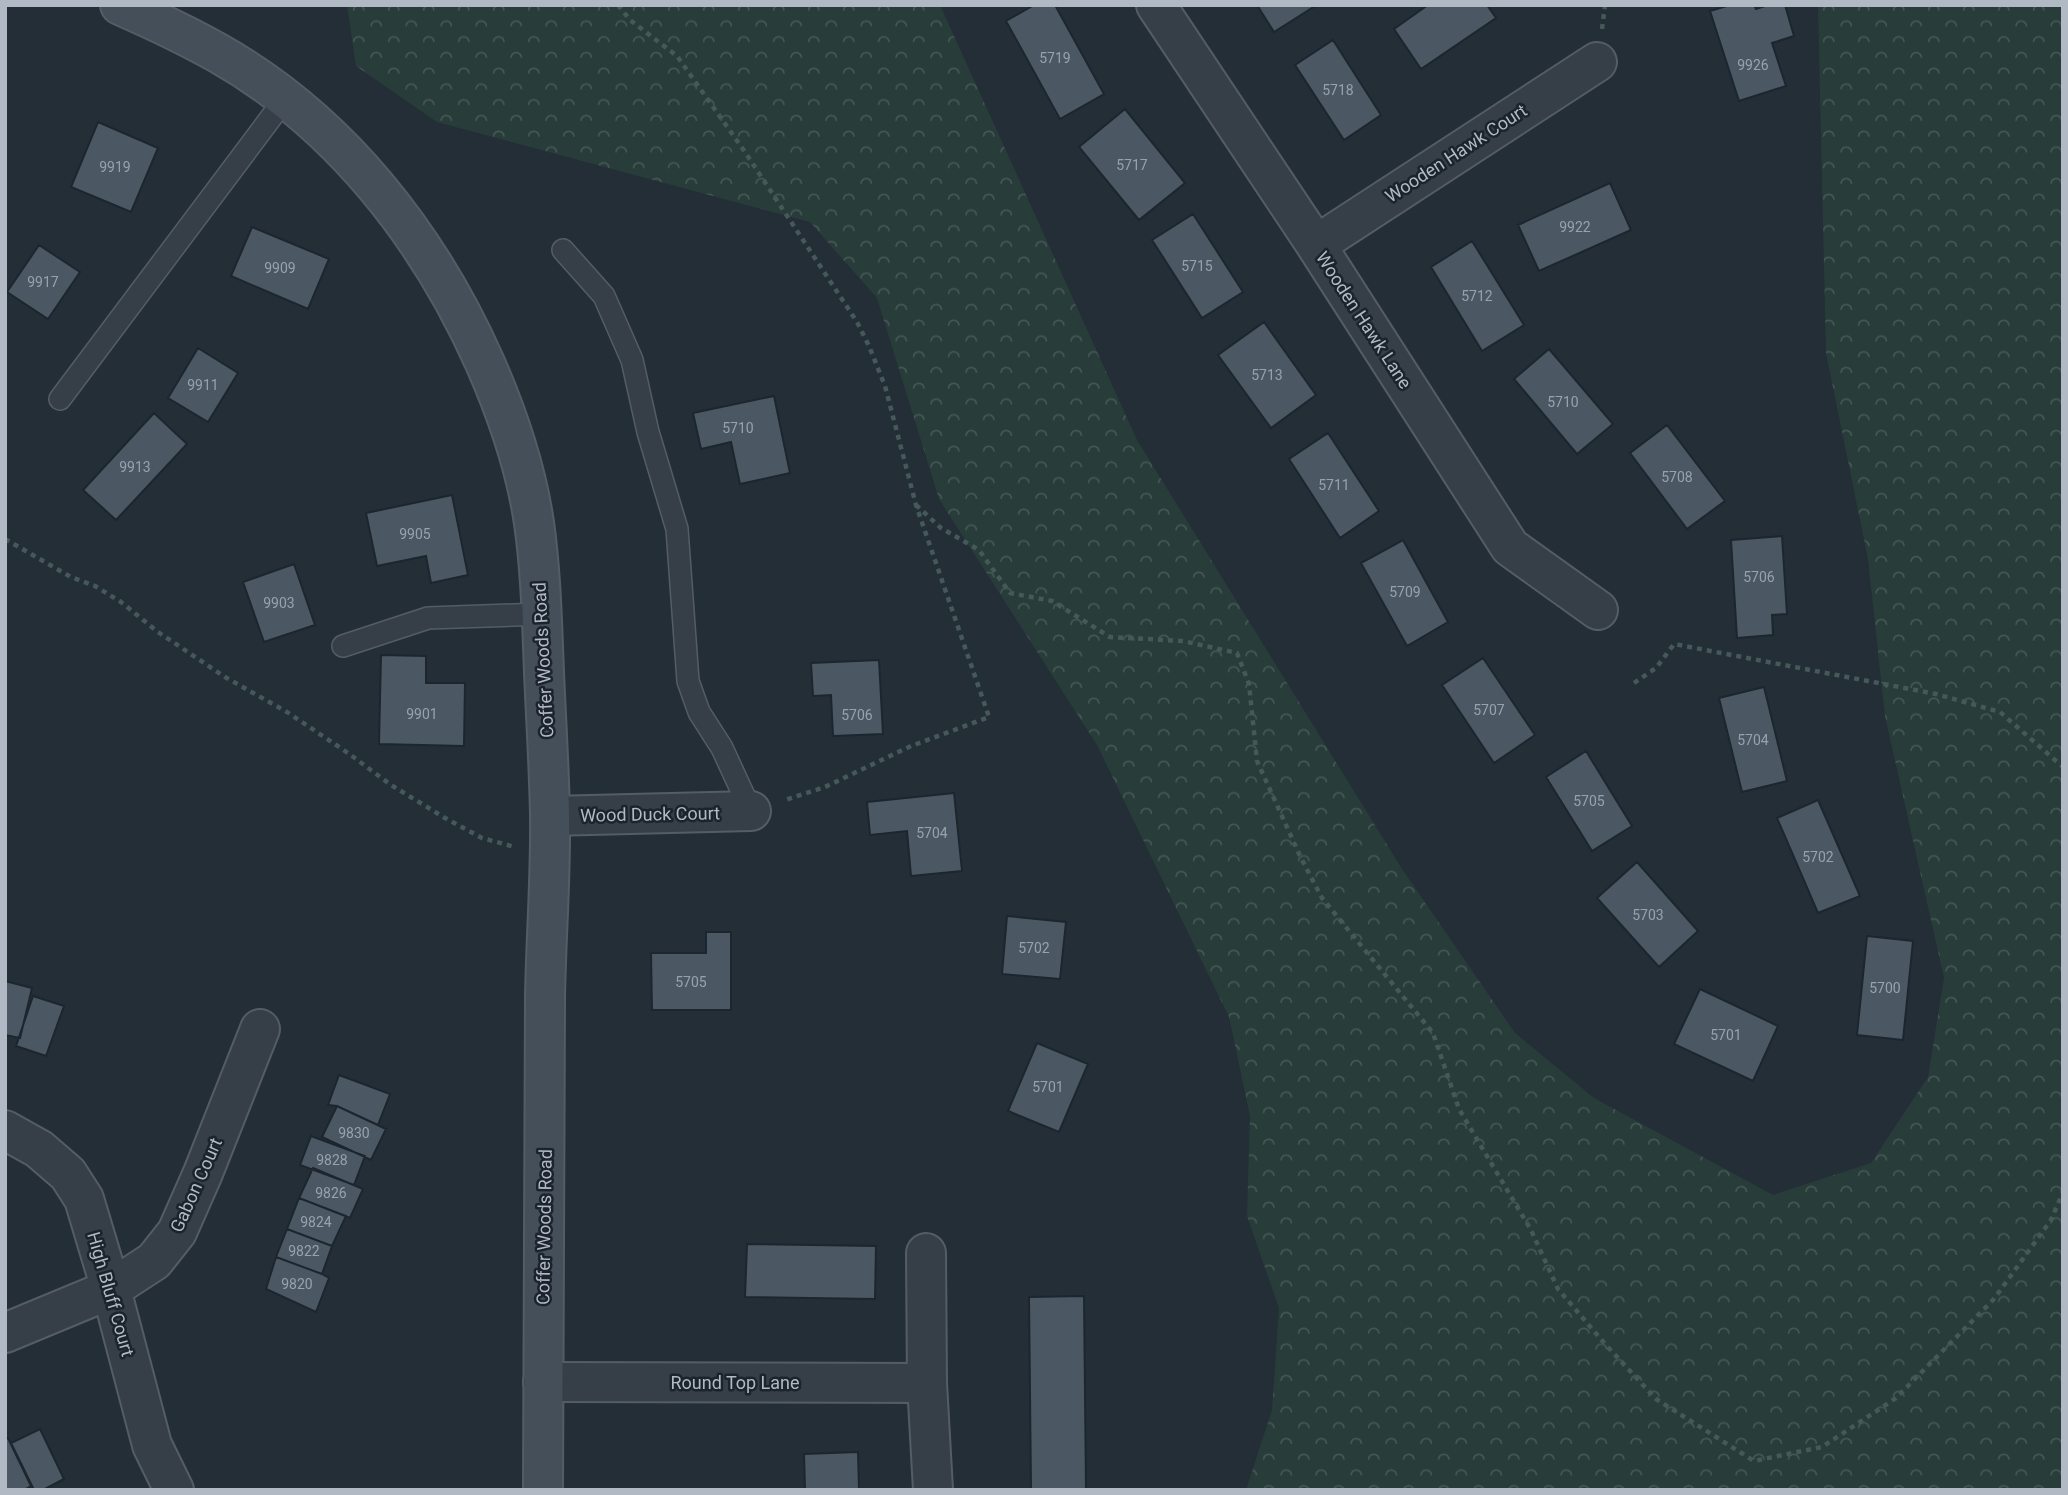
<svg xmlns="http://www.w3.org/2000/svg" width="2068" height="1495" font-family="Roboto,sans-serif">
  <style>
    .forest { fill: url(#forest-crowns) }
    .building { fill: #4b5863; stroke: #1d262e; stroke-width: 2 }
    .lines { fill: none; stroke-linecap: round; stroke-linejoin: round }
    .lane-casing { stroke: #545d65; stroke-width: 24 }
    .street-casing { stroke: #545d65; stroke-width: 42 }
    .secondary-casing { stroke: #545d65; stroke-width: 42 }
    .path { stroke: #465959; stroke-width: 4.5; stroke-dasharray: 5 5; stroke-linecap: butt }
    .lane { stroke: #363f48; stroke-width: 21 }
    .street { stroke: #363f48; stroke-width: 38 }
    .secondary { stroke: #444f5a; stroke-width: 38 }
    .labels { text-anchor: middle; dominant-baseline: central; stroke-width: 5; stroke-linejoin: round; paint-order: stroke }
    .number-label { font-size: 14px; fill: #98a2ac }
    .street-label { font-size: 18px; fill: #b1bac4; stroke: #1b242c }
  </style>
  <defs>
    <pattern id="forest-crowns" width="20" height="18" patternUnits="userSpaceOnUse" patternTransform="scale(1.75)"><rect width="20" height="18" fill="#283c3a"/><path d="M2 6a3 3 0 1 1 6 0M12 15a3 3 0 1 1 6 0" fill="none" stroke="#455655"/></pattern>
  </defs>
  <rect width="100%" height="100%" fill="#232e37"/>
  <!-- forest -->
  <path class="forest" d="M347 5H940L1137 440 1402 869 1515 1033 1594 1098 1773 1195 1871 1163 1928 1077 1944 978 1885 716 1868 559 1826 353 1818 5H2063V1490H1246L1272 1410 1279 1308 1247 1216 1250 1116 1229 1017 1097 745 939 499 877 298 810 222 437 122 356 66Z"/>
  <!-- building -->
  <path class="building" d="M1034 5H1055L1104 94 1060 119 1006 21Z
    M1257 5H1315V6L1274 32Z
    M1428 5H1487L1496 18 1421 69 1394 29Z
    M1730 5H1754L1756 9 1768 5H1785L1794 36 1772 43 1786 86 1739 101 1710 11Z
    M1333 40 1381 115 1344 140 1295 65Z
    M1125 109 1185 183 1139 220 1079 147Z
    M98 122 158 148 131 212 71 187Z
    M1610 183 1631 230 1539 271 1518 225Z
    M1193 214 1243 292 1202 318 1152 240Z
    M252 227 329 259 308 309 231 276Z
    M1472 241 1524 325 1482 351 1431 267Z
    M39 245 80 272 48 319 7 292Z
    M1264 322 1316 395 1271 428 1218 355Z
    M198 348 238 373 208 422 168 398Z
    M1549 349 1613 424 1577 454 1514 379Z
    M774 396 790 473 740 484 731 442 701 449 693 413Z
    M154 413 187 444 116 520 83 490Z
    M1667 425 1725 501 1687 529 1630 453Z
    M1328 433 1379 511 1340 538 1289 459Z
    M452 495 468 575 431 583 426 556 377 566 366 513Z
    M1782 536 1787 614 1772 615 1773 635 1737 638 1731 540Z
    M1403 540 1448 622 1407 646 1361 563Z
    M294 564 315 625 264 642 243 582Z
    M381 655 426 656V683H465L464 746 379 744Z
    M1483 658 1535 735 1494 763 1442 685Z
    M879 660 883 734 833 736 831 695 813 696 811 663Z
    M1764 687 1787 781 1742 792 1719 698Z
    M1586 751 1632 826 1592 851 1546 777Z
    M954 793 962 871 911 876 907 831 870 835 867 802Z
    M1818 800 1860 896 1818 913 1777 818Z
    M1637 862 1698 931 1659 967 1597 898Z
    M1007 916 1066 922 1060 979 1002 974Z
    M706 932H731V1010H652L651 953H706Z
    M1867 936 1913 941 1903 1040 1857 1035Z
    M5 981 32 988 20 1038 5 1035Z
    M1700 989 1778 1026 1753 1081 1674 1044Z
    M33 996 64 1006 46 1056 16 1046Z
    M1037 1043 1088 1064 1059 1132 1008 1111Z
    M339 1075 390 1094 378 1125 337 1106 328 1105Z
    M337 1106 386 1129 371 1160 322 1137Z
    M311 1136 365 1156 354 1185 300 1165Z
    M313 1168 363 1189 350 1218 299 1198Z
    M299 1198 346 1216 332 1246 287 1229Z
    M287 1229 332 1246 322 1274 276 1257Z
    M747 1244 876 1246 875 1299 745 1297Z
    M276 1257 322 1274 329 1278 316 1312 266 1289Z
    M1084 1296 1086 1490H1031L1029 1297Z
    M40 1429 64 1479 43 1490H34L11 1443Z
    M8 1438 31 1486 24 1490H5V1439Z
    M858 1452 859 1490H805L804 1454Z"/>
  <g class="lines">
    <!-- lane casing -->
    <g class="lane-casing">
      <path id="lane" d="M563 250 604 296 632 360 648 432 677 529 688 681 699 712 722 748 751 811
        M60 399 285 99
        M343 646 428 618 542 614"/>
    </g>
    <!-- street casing -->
    <g class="street-casing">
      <path id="street" d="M1156 5 1316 245 1510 547 1598 610
        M1316 245 1597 62
        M550 816 751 811
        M5 1130 39 1149 68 1174 84 1199 111 1289 152 1445 174 1490
        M926 1253 927 1383 933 1490
        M5 1333 111 1289 154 1261 177 1232 203 1173 260 1029
        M543 1382 927 1383"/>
    </g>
    <!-- secondary casing -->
    <g class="secondary-casing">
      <path id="secondary" d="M120 5C154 20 186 35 218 53 340 122 429 237 485 363 507 413 526 468 534 523 541 572 542 623 544 672 546 719 549 767 550 814 551 875 546 936 545 998 543 1162 543 1326 543 1490"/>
    </g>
    <!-- path -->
    <path class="path" d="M618 5 630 20 677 56 745 152 857 322 869 346 885 386 916 505 989 717 911 746 825 787 785 800
      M1602 29 1605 5
      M916 505 941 528 979 550 1010 593 1052 601 1110 637 1183 641 1237 653 1249 684 1257 761 1300 856 1322 898 1433 1033 1459 1109 1531 1230 1558 1289 1605 1344 1656 1399 1754 1461 1822 1447 1896 1398 1994 1299 2051 1220 2063 1192
      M5 539 71 577 95 586 121 602 158 632 225 677 287 712 348 753 391 785 445 818 482 838 515 847
      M1634 683 1656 668 1674 644 1936 694 2000 712 2063 767"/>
    <!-- lane -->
    <use href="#lane" class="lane"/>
    <!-- street -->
    <use href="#street" class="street"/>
    <!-- secondary -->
    <use href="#secondary" class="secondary"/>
  </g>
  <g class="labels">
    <!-- number labels -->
    <g class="number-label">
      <text x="1055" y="58">5719</text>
      <text x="1753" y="65">9926</text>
      <text x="1338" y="90">5718</text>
      <text x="1132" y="165">5717</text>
      <text x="115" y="167">9919</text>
      <text x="1575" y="227">9922</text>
      <text x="1197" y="266">5715</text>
      <text x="280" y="268">9909</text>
      <text x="43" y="282">9917</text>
      <text x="1477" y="296">5712</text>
      <text x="1267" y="375">5713</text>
      <text x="203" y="385">9911</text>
      <text x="1563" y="402">5710</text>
      <text x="738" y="428">5710</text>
      <text x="135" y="467">9913</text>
      <text x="1677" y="477">5708</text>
      <text x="1334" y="485">5711</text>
      <text x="415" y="534">9905</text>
      <text x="1759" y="577">5706</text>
      <text x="1405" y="592">5709</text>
      <text x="279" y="603">9903</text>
      <text x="1489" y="710">5707</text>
      <text x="422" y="714">9901</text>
      <text x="857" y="715">5706</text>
      <text x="1753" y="740">5704</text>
      <text x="1589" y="801">5705</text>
      <text x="932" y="833">5704</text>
      <text x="1818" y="857">5702</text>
      <text x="1648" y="915">5703</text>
      <text x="1034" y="948">5702</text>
      <text x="691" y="982">5705</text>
      <text x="1885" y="988">5700</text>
      <text x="1726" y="1035">5701</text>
      <text x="1048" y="1087">5701</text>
      <text x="354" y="1133">9830</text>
      <text x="332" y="1160">9828</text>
      <text x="331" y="1193">9826</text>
      <text x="316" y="1222">9824</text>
      <text x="304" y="1251">9822</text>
      <text x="297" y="1284">9820</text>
    </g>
    <!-- street labels -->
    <g class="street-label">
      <text transform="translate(1456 153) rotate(-33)">Wooden Hawk Court</text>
      <text transform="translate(1364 320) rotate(57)">Wooden Hawk Lane</text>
      <text transform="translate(543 660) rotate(-93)">Coffer Woods Road</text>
      <text transform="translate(650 814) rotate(-1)">Wood Duck Court</text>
      <text transform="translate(196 1185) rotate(-66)">Gabon Court</text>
      <text transform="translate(544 1227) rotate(-89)">Coffer Woods Road</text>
      <text transform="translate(111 1294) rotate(74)">High Bluff Court</text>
      <text x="735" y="1382">Round Top Lane</text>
    </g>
  </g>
  <!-- border -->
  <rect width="2068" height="1495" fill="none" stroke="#b1bac4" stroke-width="14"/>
</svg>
